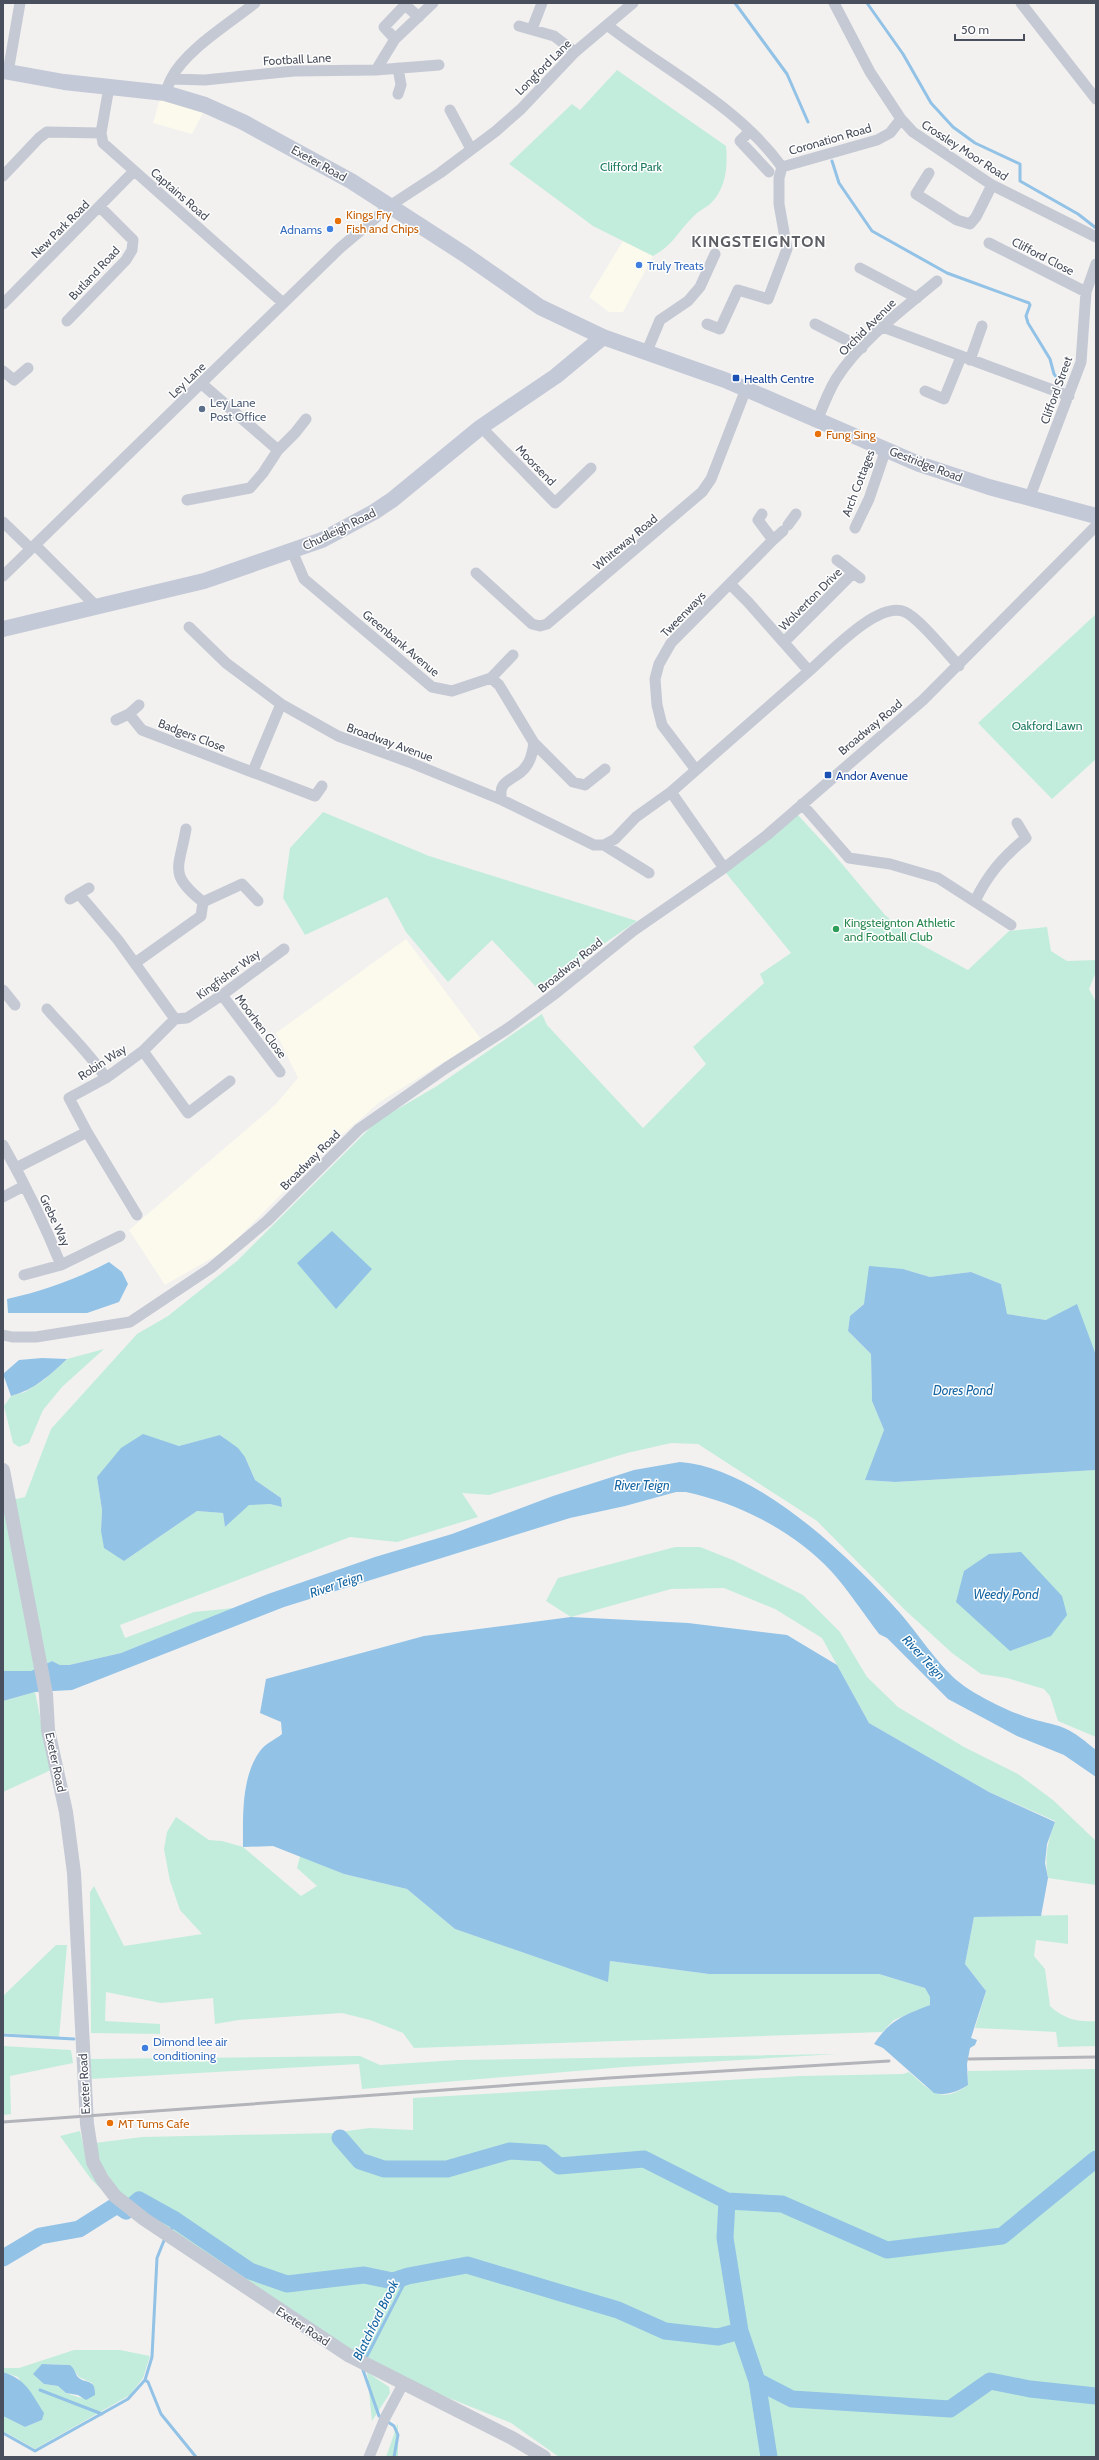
<svg xmlns="http://www.w3.org/2000/svg" width="1099" height="2460" font-family="Cabin,sans-serif">
  <style>
    .commercial { fill: #fbfaec }
    .green { fill: #c2eddc; fill-rule: evenodd }
    .water { fill: #92c2e6 }
    .lines { fill: none; stroke-linecap: round; stroke-linejoin: round }
    .stream { stroke: #92c2e6; stroke-width: 3 }
    .river { stroke: #92c2e6; stroke-width: 17 }
    .minor { stroke: #c5c9d4; stroke-width: 11 }
    .tertiary { stroke: #c5c9d4; stroke-width: 14 }
    .secondary { stroke: #c4c9d7; stroke-width: 16 }
    .rail { stroke: #b3b4ba; stroke-width: 3 }
    .food-dot { fill: #e8710a; stroke: #fff; stroke-width: 1.5 }
    .shop-dot { fill: #3f7fe0; stroke: #fff; stroke-width: 1.5 }
    .transit-dot { fill: #1a4fb4; stroke: #fff; stroke-width: 1.5 }
    .service-dot { fill: #5c6f8a; stroke: #fff; stroke-width: 1.5 }
    .leisure-dot { fill: #2e9e5b; stroke: #fff; stroke-width: 1.5 }
    .labels { text-anchor: middle; dominant-baseline: central; stroke-width: 3; stroke-linejoin: round; paint-order: stroke }
    .street-label { font-size: 12px; fill: #494f5c; stroke: #fff }
    .park-label { font-size: 12px; fill: #1e7a60; stroke: #fff }
    .food-label { font-size: 12px; fill: #c56008; stroke: #fff; text-anchor: start }
    .shop-label { font-size: 12px; fill: #366cbe; stroke: #fff; text-anchor: start }
    .transit-label { font-size: 12px; fill: #164399; stroke: #fff; text-anchor: start }
    .service-label { font-size: 12px; fill: #4e5e75; stroke: #fff; text-anchor: start }
    .leisure-label { font-size: 12px; fill: #27864d; stroke: #fff; text-anchor: start }
    .water-label { font-size: 13px; font-style: italic; fill: #1666a3; stroke: #fff }
    .district-label { font-size: 16px; font-weight: bold; letter-spacing: 1px; fill: #5d5f65; stroke: #fff }
  </style>
  <rect width="100%" height="100%" fill="#f2f1f0"/>
  <!-- commercial -->
  <path class="commercial" d="M160 99 205 109 192 134 153 123Z
    M623 241 653 256 623 312H609L589 297Z
    M406 939 481 1039 381 1101 327 1148 226 1250 165 1285 129 1230 275 1105 298 1078 276 1033Z"/>
  <!-- green -->
  <path class="green" d="M617 70 726 146C728 167 726 190 709 205 703 209 696 213 692 218 677 233 672 246 653 256L593 226 509 164 572 104 580 110Z
    M1096 614V759L1052 799 978 723Z
    M323 812 429 856 637 921 538 989 492 940 448 982 406 932 387 897 305 935 283 898 290 848Z
    M797 814 832 852 885 915 918 943 968 970 1009 931 1047 927 1051 951 1067 961 1096 960V972L1089 989 1096 1002V1355L1093 1348 1046 1320 1006 1314 1001 1284 971 1272 930 1277 903 1269 850 1316 848 1331 871 1354 872 1401 884 1430 866 1480 895 1482 1096 1470V1737L1058 1721 1050 1696 1044 1689 1007 1678 981 1674 952 1653 905 1610 817 1521 698 1444 671 1443 627 1453 489 1495 462 1493 478 1517 397 1542 350 1537 120 1625 125 1638 194 1612 234 1608 121 1653 69 1665H60L52 1661 31 1671H3V1502L25 1497 51 1429 137 1334 168 1316 237 1261 377 1121 437 1086 542 1014 547 1025 643 1128 706 1064 693 1047 764 983 760 974 791 953 726 873ZM143 1435 179 1446 221 1435 245 1457 255 1480 281 1498 282 1507 270 1504H249L225 1527 223 1513 197 1511 124 1561 101 1531 102 1510 97 1477Z
    M104 1349 62 1387 43 1410 29 1443 19 1447 13 1443 4 1406 11 1396 25 1392 44 1380 67 1359Z
    M675 1547H700L733 1560 803 1595 840 1632 867 1677 898 1707 964 1747 1018 1774 1053 1800 1096 1841V1885L1048 1878C1044 1857 1048 1841 1055 1821L989 1792 869 1723 822 1638 775 1609 724 1588 671 1589 571 1617 546 1601 558 1578Z
    M35 1692 51 1770 3 1792V1701Z
    M176 1817 209 1840 222 1841 243 1847 301 1896 317 1886 297 1868 300 1856 344 1874 407 1889 455 1929 607 1981 610 1961 709 1974H879L925 1988 930 1997V2005L894 2020 882 2032 414 2048 403 2033 370 2020 342 2013 239 2020 215 2024 213 1998 161 2003 106 1992 105 2021 160 2024V2034L91 2033 90 1892 94 1886 124 1946 202 1934 180 1910 170 1881 164 1849 167 1832Z
    M1068 1915V1944L1036 1940 1034 1956 1045 1969 1050 2006C1064 2019 1077 2022 1096 2021V2046L1058 2047 1056 2032 975 2028 986 1991 965 1964 974 1917Z
    M56 1945H67L59 2038 3 2033V1996Z
    M3 2046 71 2050 73 2063 10 2076 11 2114 3 2115Z
    M837 2054 624 2067 362 2089 359 2064 90 2079 88 2059 360 2056 380 2065 457 2060Z
    M1096 2069V2457H559L511 2423 404 2380 367 2361 230 2274 119 2192 101 2165 95 2143 142 2137 333 2133 369 2128 413 2130V2098L800 2076 903 2074 909 2072C931 2091 940 2105 968 2085V2071Z
    M80 2131 87 2161 116 2204 91 2179 60 2136Z
    M74 2350H120L150 2356 143 2378 130 2395 35 2449 3 2431V2416L25 2427 42 2420 18 2377 3 2372V2368H19ZM45 2364 70 2365 79 2377 92 2383 95 2391 81 2398 66 2393 58 2386 44 2384 37 2377Z
    M367 2372 389 2387 390 2393 372 2421Z
    M398 2423V2457H386Z"/>
  <!-- water -->
  <path class="water" d="M332 1231 372 1269 336 1309 297 1263Z
    M109 1262 122 1272 128 1284 119 1302 87 1313H8L7 1299C44 1291 76 1279 109 1262Z
    M869 1266 903 1269 930 1277 971 1272 1001 1284 1007 1314 1046 1320 1077 1304 1096 1355V1470L895 1482 865 1480 884 1430 872 1401 871 1354 848 1331 850 1316 864 1304Z
    M42 1358 67 1359C50 1375 34 1390 11 1396L3 1374 19 1360Z
    M143 1434 179 1446 220 1435 238 1448 245 1457 255 1480 281 1498 282 1507 270 1504 249 1505 225 1527 223 1513 197 1511 124 1561 104 1548 101 1531 102 1510 97 1477 121 1448Z
    M680 1462C758 1468 850 1557 900 1613 918 1634 934 1659 954 1678 972 1694 1007 1711 1029 1718 1040 1722 1053 1723 1064 1728 1076 1733 1086 1742 1096 1750V1777L1064 1755 1017 1736 948 1699 887 1638 879 1634C863 1613 849 1591 831 1571 794 1531 738 1503 686 1492H676L625 1506 570 1518 284 1607 72 1690 35 1692 3 1701V1671H31L52 1661 60 1665H69L121 1653 268 1594 375 1557 452 1534 553 1496 634 1470Z
    M1021 1552 1062 1596 1067 1615 1051 1636 1010 1651 956 1602 964 1571 989 1554Z
    M571 1617 688 1623 787 1635 837 1665 869 1723 989 1792 1055 1822 1047 1844 1045 1863 1048 1878 1041 1916 974 1917 965 1964 986 1991 971 2038 977 2040 975 2045 970 2048 967 2064 968 2085C957 2092 946 2096 934 2093L883 2048 874 2044C890 2020 904 2015 930 2005V1997L925 1988 879 1974H709L610 1961 608 1982 455 1929 407 1889 344 1874 273 1846 243 1847C243 1817 241 1777 260 1751 265 1744 276 1739 282 1734L281 1722 260 1713 266 1679 424 1636Z
    M42 2364 70 2365C74 2368 75 2372 77 2376 84 2385 96 2377 95 2395L86 2400 78 2395 66 2393 58 2386 44 2384 33 2374Z
    M3 2372C27 2380 31 2393 44 2413L42 2420 25 2427 3 2416Z"/>
  <g class="lines">
    <!-- stream -->
    <path class="stream" d="M735 3 787 74 808 122
      M867 3 903 54 931 103 953 127 975 143 1020 164V181L1078 214 1096 228
      M832 161 839 183 872 231 947 273 1029 303 1030 305 1026 316 1028 323 1050 359 1054 374 1063 385
      M3 2035 74 2039
      M171 2230 175 2220
      M365 2360 408 2276
      M362 2367 379 2416 394 2426 398 2435 394 2457
      M145 2380 148 2382 161 2414 196 2457
      M40 2390 102 2414
      M3 2433 35 2451 128 2399 145 2380 152 2357 157 2258 165 2238"/>
    <!-- river -->
    <path class="river" d="M340 2138 360 2161 384 2169H447L510 2151 543 2153 559 2166 644 2159 727 2201 782 2204 887 2250 1002 2236 1096 2159
      M3 2258 40 2236 79 2229 117 2205 126 2211 139 2200 175 2220 250 2271 287 2284 364 2275 393 2281 408 2276 467 2265 618 2310 665 2331 718 2337 740 2331 725 2238 727 2201
      M740 2331 757 2381 792 2399 950 2409 990 2381 1030 2389 1096 2396
      M757 2381 769 2457"/>
    <!-- minor -->
    <path class="minor" d="M834 3 870 72 901 119 913 132 992 185 1096 237
      M1021 3 1096 99
      M607 25C666 71 738 106 782 167L877 140 890 133 901 119
      M519 26 554 36 575 52
      M532 29 542 3
      M395 39 384 27 405 5 419 17
      M376 70 395 39 433 3
      M8 72 20 3
      M171 79C184 51 230 23 255 3
      M109 87 101 133 103 143 282 302
      M165 93 171 79 205 80 294 71 376 70 439 65
      M398 94 401 85 398 68
      M450 110 471 149
      M750 131 740 141 769 172
      M929 173 916 194 957 220 970 224 976 217 992 185
      M3 176 39 138 47 132 101 133
      M989 243 1086 292
      M860 268 917 298
      M3 304 134 171
      M67 321 126 260 132 250 133 240 100 207
      M707 324 720 329 738 290 768 299 787 249 779 204V178L782 167
      M815 324 862 348
      M883 327 1069 396
      M647 351 660 320 688 301 700 287 715 254
      M970 360 982 326
      M3 371 14 380 28 368
      M925 391 944 399 961 357
      M817 421C823 406 828 392 836 379 861 340 902 310 937 281
      M481 427 555 503 591 468
      M278 450 295 433 306 419
      M1029 499 1081 362 1086 292 1096 264
      M187 500 250 488 263 473 278 450 202 384
      M3 522 31 549
      M788 525 796 514
      M855 528 869 499 886 449
      M773 540 783 531
      M35 545 96 606
      M292 551 304 579 432 687 452 691 491 678 513 655
      M837 560 860 578
      M476 573 532 624 540 626 547 624 702 492 711 479 746 389
      M3 576 340 248 391 205 440 173 496 131 521 109 575 52 633 3
      M730 584 748 602 809 671C828 655 878 600 905 612 919 618 947 653 959 666
      M189 627 226 663 281 704 338 736 409 762 502 800 594 845H604L649 873
      M784 642 853 573
      M491 678 499 685 534 743 573 782 585 785 605 769
      M129 714 142 730 315 796 322 786
      M116 720 129 714 139 705
      M696 770 662 725 657 705 655 679 659 664 671 643 773 540 758 520 762 514
      M253 771 281 704
      M502 800C497 783 509 781 521 772 530 764 532 755 534 743
      M802 804 849 858 890 864 938 878 1011 925
      M604 845 615 839 636 817 671 792
      M724 868 671 792 809 671
      M79 894 118 940 175 1019
      M70 899 89 888
      M975 901C988 874 1003 857 1026 838L1017 823
      M203 902 242 884 258 901
      M135 963 201 916 203 902C168 874 179 869 186 829
      M3 990 15 1005
      M222 995 280 1072
      M47 1009C67 1032 89 1052 106 1078
      M143 1051 188 1113 230 1081
      M87 1132 137 1215
      M3 1145C25 1184 44 1223 61 1265
      M16 1168 87 1132 69 1098 106 1078 143 1051 175 1019 187 1018 222 995 284 949
      M3 1197 24 1186
      M24 1275 61 1265 120 1236
      M3 1335 12 1337H36L130 1322 211 1268 267 1221 359 1129 446 1068 507 1029 556 993 633 931 724 868 767 835 923 700 1096 526
      M369 2457 385 2418 403 2384"/>
    <!-- tertiary -->
    <path class="tertiary" d="M3 1470 46 1694 48 1730 66 1812 74 1873 87 2124 93 2162 102 2179 115 2196 144 2219 348 2355 512 2438 544 2457"/>
    <!-- secondary -->
    <path class="secondary" d="M3 71 64 82 165 93 205 105 243 122 351 181 464 254 540 307 603 337 725 380 919 464 989 487 1096 516
      M3 629 204 581 322 540 374 512 392 500 481 427 556 376 603 337"/>
    <!-- rail -->
    <path class="rail" d="M969 2059 1096 2057
      M3 2122 609 2078 889 2061"/>
  </g>
  <!-- markers -->
  <g class="food-dot">
    <circle cx="338" cy="221" r="4"/>
    <circle cx="818" cy="434" r="4"/>
    <circle cx="110" cy="2123" r="4"/>
  </g>
  <g class="shop-dot">
    <circle cx="330" cy="229" r="4"/>
    <circle cx="639" cy="265" r="4"/>
    <circle cx="145" cy="2048" r="4"/>
  </g>
  <g class="transit-dot">
    <rect x="732" y="374" width="8" height="8" rx="2"/>
    <rect x="824" y="771" width="8" height="8" rx="2"/>
  </g>
  <circle class="service-dot" cx="202" cy="409" r="4"/>
  <circle class="leisure-dot" cx="836" cy="929" r="4"/>
  <g class="labels">
    <!-- street labels -->
    <g class="street-label">
      <text transform="translate(297 59) rotate(-3)">Football Lane</text>
      <text transform="translate(543 67) rotate(-45)">Longford Lane</text>
      <text transform="translate(830 139) rotate(-16)">Coronation Road</text>
      <text transform="translate(965 150) rotate(33)">Crossley Moor Road</text>
      <text transform="translate(319 163) rotate(29)">Exeter Road</text>
      <text transform="translate(180 194) rotate(41)">Captains Road</text>
      <text transform="translate(60 229) rotate(-45)">New Park Road</text>
      <text transform="translate(1043 256) rotate(27)">Clifford Close</text>
      <text transform="translate(94 273) rotate(-47)">Butland Road</text>
      <text transform="translate(867 327) rotate(-45)">Orchid Avenue</text>
      <text transform="translate(187 380) rotate(-44)">Ley Lane</text>
      <text transform="translate(1056 390) rotate(-70)">Clifford Street</text>
      <text transform="translate(926 464) rotate(21)">Gestridge Road</text>
      <text transform="translate(536 465) rotate(46)">Moorsend</text>
      <text transform="translate(858 483) rotate(-69)">Arch Cottages</text>
      <text transform="translate(339 529) rotate(-26)">Chudleigh Road</text>
      <text transform="translate(625 542) rotate(-40)">Whiteway Road</text>
      <text transform="translate(810 599) rotate(-45)">Wolverton Drive</text>
      <text transform="translate(683 614) rotate(-46)">Tweenways</text>
      <text transform="translate(401 643) rotate(40)">Greenbank Avenue</text>
      <text transform="translate(870 727) rotate(-40)">Broadway Road</text>
      <text transform="translate(192 735) rotate(21)">Badgers Close</text>
      <text transform="translate(390 742) rotate(20)">Broadway Avenue</text>
      <text transform="translate(570 965) rotate(-39)">Broadway Road</text>
      <text transform="translate(228 974) rotate(-36)">Kingfisher Way</text>
      <text transform="translate(261 1026) rotate(53)">Moorhen Close</text>
      <text transform="translate(102 1062) rotate(-33)">Robin Way</text>
      <text transform="translate(310 1160) rotate(-45)">Broadway Road</text>
      <text transform="translate(55 1220) rotate(65)">Grebe Way</text>
      <text transform="translate(56 1762) rotate(78)">Exeter Road</text>
      <text transform="translate(84 2084) rotate(-93)">Exeter Road</text>
      <text transform="translate(303 2326) rotate(33)">Exeter Road</text>
    </g>
    <!-- park labels -->
    <g class="park-label">
      <text x="631" y="166">Clifford Park</text>
      <text x="1047" y="725">Oakford Lawn</text>
    </g>
    <!-- food labels -->
    <g class="food-label">
      <text x="346" y="214">Kings Fry<tspan x="346" dy="14">Fish and Chips</tspan></text>
      <text x="826" y="434">Fung Sing</text>
      <text x="118" y="2123">MT Tums Cafe</text>
    </g>
    <!-- shop labels -->
    <g class="shop-label">
      <text x="322" y="229" text-anchor="end">Adnams</text>
      <text x="647" y="265">Truly Treats</text>
      <text x="153" y="2041">Dimond lee air<tspan x="153" dy="14">conditioning</tspan></text>
    </g>
    <!-- transit labels -->
    <g class="transit-label">
      <text x="744" y="378">Health Centre</text>
      <text x="836" y="775">Andor Avenue</text>
    </g>
    <!-- service labels -->
    <g class="service-label">
      <text x="210" y="402">Ley Lane<tspan x="210" dy="14">Post Office</tspan></text>
    </g>
    <!-- leisure labels -->
    <g class="leisure-label">
      <text x="844" y="922">Kingsteignton Athletic<tspan x="844" dy="14">and Football Club</tspan></text>
    </g>
    <!-- water labels -->
    <g class="water-label">
      <text x="963" y="1390">Dores Pond</text>
      <text x="642" y="1485">River Teign</text>
      <text transform="translate(336 1584) rotate(-19)">River Teign</text>
      <text x="1006" y="1594">Weedy Pond</text>
      <text transform="translate(924 1657) rotate(47)">River Teign</text>
      <text transform="translate(375 2320) rotate(-64)">Blatchford Brook</text>
    </g>
    <!-- district labels -->
    <g class="district-label">
      <text x="759" y="241">KINGSTEIGNTON</text>
    </g>
  </g>
  <!-- border -->
  <rect width="1099" height="2460" fill="none" stroke="#494f5c" stroke-width="8"/>
  <!-- scale -->
  <path d="M955 34v6h69v-6" fill="none" stroke="#494f5c" stroke-width="2"/>
  <text x="961" y="34" font-size="12" fill="#494f5c" stroke="#ffffff" stroke-width="3" paint-order="stroke">50 m</text>
</svg>
